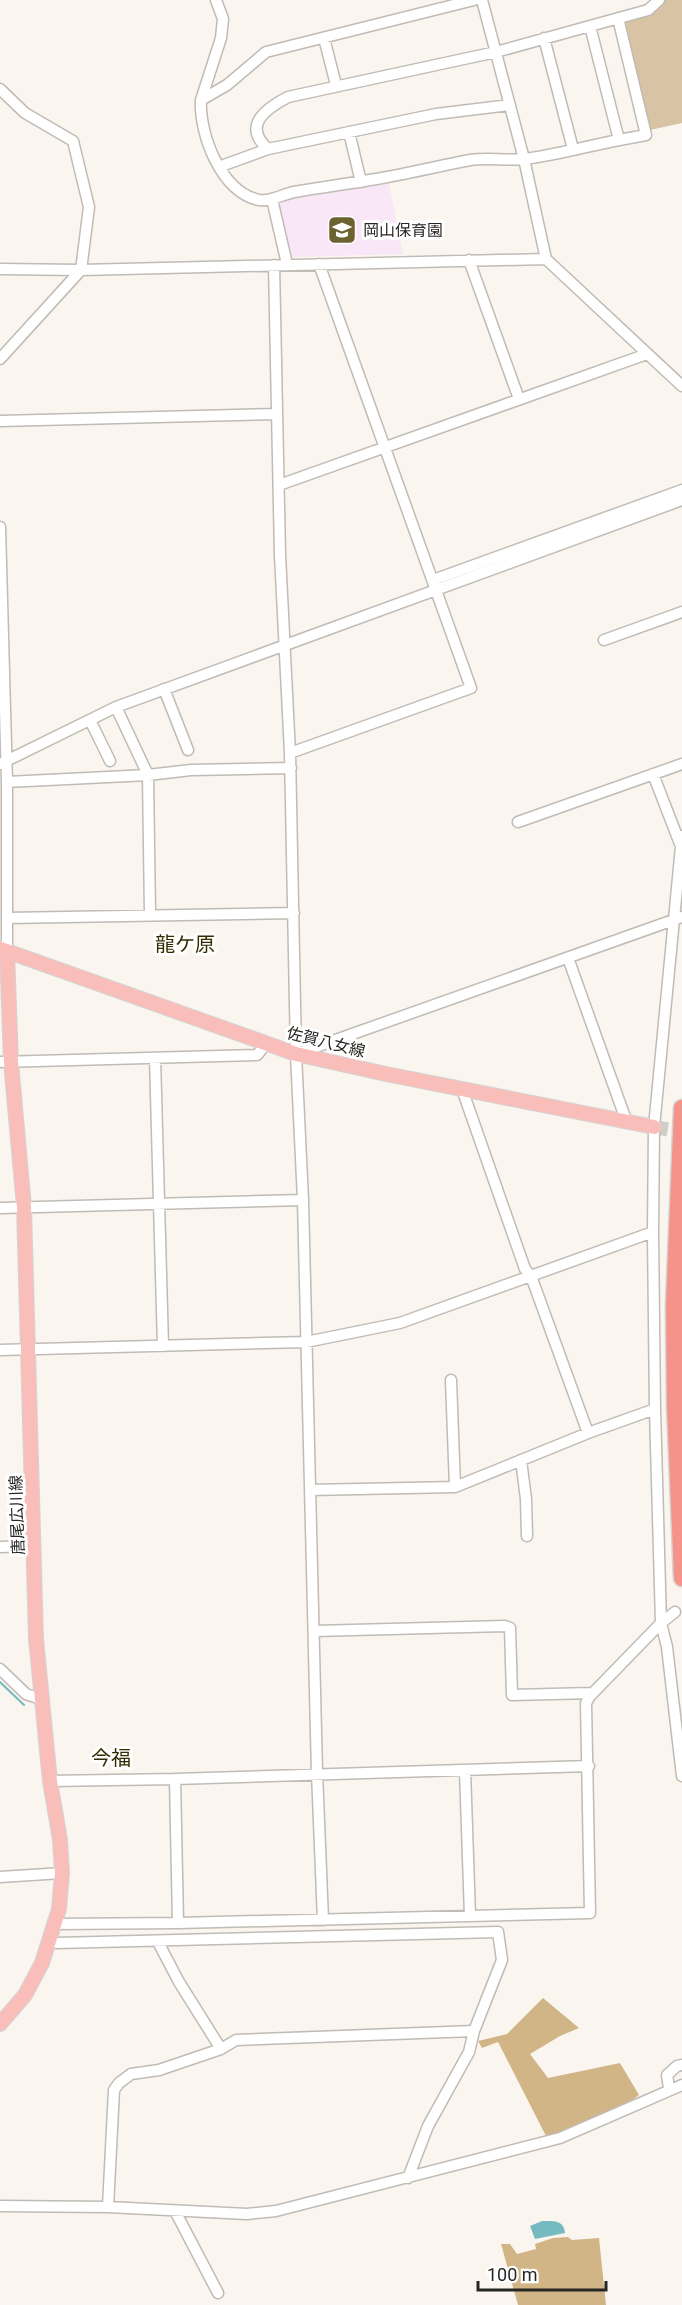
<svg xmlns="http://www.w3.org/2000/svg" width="682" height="2305" font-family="Roboto,'Noto Sans JP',sans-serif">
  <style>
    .education { fill: #f9e6f7 }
    .green { fill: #d8c4a4 }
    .forest { fill: #d2b586 }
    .water { fill: #75bac0 }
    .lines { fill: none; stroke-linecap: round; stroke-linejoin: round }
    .stream { stroke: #75bac0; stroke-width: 2 }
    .major-tunnel { stroke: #d0ccc6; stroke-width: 14; stroke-dasharray: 14 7; stroke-linecap: butt }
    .minor-casing { stroke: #c0bbb5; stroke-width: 13 }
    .major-casing { stroke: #d4d4d3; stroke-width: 16 }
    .highway-casing { stroke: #d4d4d3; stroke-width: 19 }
    .minor { stroke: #fff; stroke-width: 10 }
    .major { stroke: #f9beb9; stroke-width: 14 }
    .highway { stroke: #f5928a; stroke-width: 16 }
    .labels { text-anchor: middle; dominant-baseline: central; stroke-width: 6; stroke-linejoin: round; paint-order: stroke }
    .poi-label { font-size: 16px; fill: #272623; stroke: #fff; text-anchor: start }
    .street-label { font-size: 16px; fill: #272623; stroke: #fff }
    .quarter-label { font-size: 20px; fill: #342c01; stroke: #fff }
  </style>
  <rect width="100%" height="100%" fill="#faf6ef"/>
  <!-- education -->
  <path class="education" d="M389 184 403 254 294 257 291 255 280 206 282 202 293 198Z"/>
  <!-- green -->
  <path class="green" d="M663 0H682V123L650 130 621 20Z"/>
  <!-- forest -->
  <path class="forest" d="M543 1998 579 2028 560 2036 530 2054 548 2078 620 2063 639 2095 621 2108 547 2138 498 2042 482 2048 478 2041 507 2034Z
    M568 2237 572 2240 599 2238 606 2305H518L501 2244H510L517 2254 536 2249 535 2244 553 2238Z"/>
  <!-- water -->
  <path class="water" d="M542 2221C554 2221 564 2220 565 2233L535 2239 530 2226Z"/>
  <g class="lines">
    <!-- stream -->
    <path class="stream" d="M0 1682 24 1705"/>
    <!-- major-tunnel -->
    <path class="major-tunnel" d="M654 1127 682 1132"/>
    <!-- minor casing -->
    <g class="minor-casing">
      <path id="minor" d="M474 0 266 52 227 85 201 100C199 134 221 192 259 200 271 202 283 194 294 192 321 187 349 184 376 179 407 174 438 166 470 160 488 157 507 161 525 159 556 155 588 146 619 140L590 26 496 52 288 97C265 109 242 126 268 149L436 114 510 105
        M482 0 524 159 546 259 682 386
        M618 18 646 135 619 140
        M590 26 648 10 659 0
        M324 38 336 85
        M544 38 573 149
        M0 89 25 113 73 141 89 207 81 270 0 359
        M201 100 221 38 223 19 216 0
        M349 132 361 182
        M224 165 268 149
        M272 199 287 264
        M469 260 519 399
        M274 265 280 555 290 753 296 1054 303 1200 317 1773 323 1920
        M0 269 81 270 546 259
        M0 421 277 414
        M279 485 647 354
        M0 527 7 782V951
        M433 580 682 490
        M604 640 682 612
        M164 689 188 750
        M116 707 148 775 150 915
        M90 720 110 761
        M290 753 471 688 319 264
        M0 764 116 707 682 500
        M653 774 680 844
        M7 782 148 775 191 770 291 768
        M518 822 682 764
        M682 836 654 1127 653 1232 655 1409 661 1623 667 1647 682 1776
        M7 918 294 913
        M568 958 626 1120
        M296 1054 682 917
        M155 1058 163 1346
        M0 1062 257 1055 267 1043
        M462 1089 525 1269 531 1276 588 1433
        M0 1208 303 1200
        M0 1350 306 1342 400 1323 653 1232
        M451 1380 455 1487
        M521 1460 526 1499 527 1536
        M310 1490 455 1487 588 1433 655 1409
        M0 1547 35 1546
        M314 1631 505 1626 510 1628 512 1695 592 1693
        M0 1669 26 1694 41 1699
        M465 1770 470 1916
        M175 1779 178 1923
        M50 1781 175 1779 589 1766
        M0 1877 62 1873
        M55 1924 178 1923 590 1913 586 1703 590 1696 661 1623 675 1612
        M49 1941 57 1943 498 1932 502 1960 474 2031 469 2052 428 2126 408 2178
        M158 1942 179 1982 221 2049
        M669 2088 667 2075 677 2066 682 2065
        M0 2206 108 2207 247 2214 276 2211 560 2138 682 2085
        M108 2207 114 2090 119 2083 131 2074 159 2070 221 2049 236 2040 474 2031
        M175 2211 218 2293"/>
    </g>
    <!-- major casing -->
    <g class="major-casing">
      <path id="major" d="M1 949 296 1054 386 1074 654 1127
        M0 2024 25 1995 42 1963 59 1909 62 1873 60 1840 50 1781 36 1639 24 1207 11 1062 7 951"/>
    </g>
    <!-- highway casing -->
    <g class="highway-casing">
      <path id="highway" d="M682 1108 674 1305 675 1405 682 1578"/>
    </g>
    <!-- minor -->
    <use href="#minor" class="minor"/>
    <!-- major -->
    <use href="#major" class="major"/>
    <!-- highway -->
    <use href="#highway" class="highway"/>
  </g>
  <!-- icons -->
  <defs>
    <g id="school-square" transform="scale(1.5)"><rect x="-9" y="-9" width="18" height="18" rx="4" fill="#6c622f" stroke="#fff"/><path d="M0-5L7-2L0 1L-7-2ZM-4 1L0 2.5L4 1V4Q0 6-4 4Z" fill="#fff"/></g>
  </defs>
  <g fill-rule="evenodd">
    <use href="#school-square" x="342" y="230"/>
  </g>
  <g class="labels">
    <!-- poi labels -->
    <g class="poi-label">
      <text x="363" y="230">岡山保育園</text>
    </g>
    <!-- street labels -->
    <g class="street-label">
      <text transform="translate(326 1042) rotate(14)">佐賀八女線</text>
      <text transform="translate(17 1515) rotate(-92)">唐尾広川線</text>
    </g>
    <!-- quarter labels -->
    <g class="quarter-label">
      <text x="185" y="944">龍ケ原</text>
      <text x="111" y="1758">今福</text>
    </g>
  </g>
  <!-- scale -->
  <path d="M478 2281v9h128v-9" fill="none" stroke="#272623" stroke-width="3"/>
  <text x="487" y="2281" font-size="18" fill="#272623" stroke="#ffffff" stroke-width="4.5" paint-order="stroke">100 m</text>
</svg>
